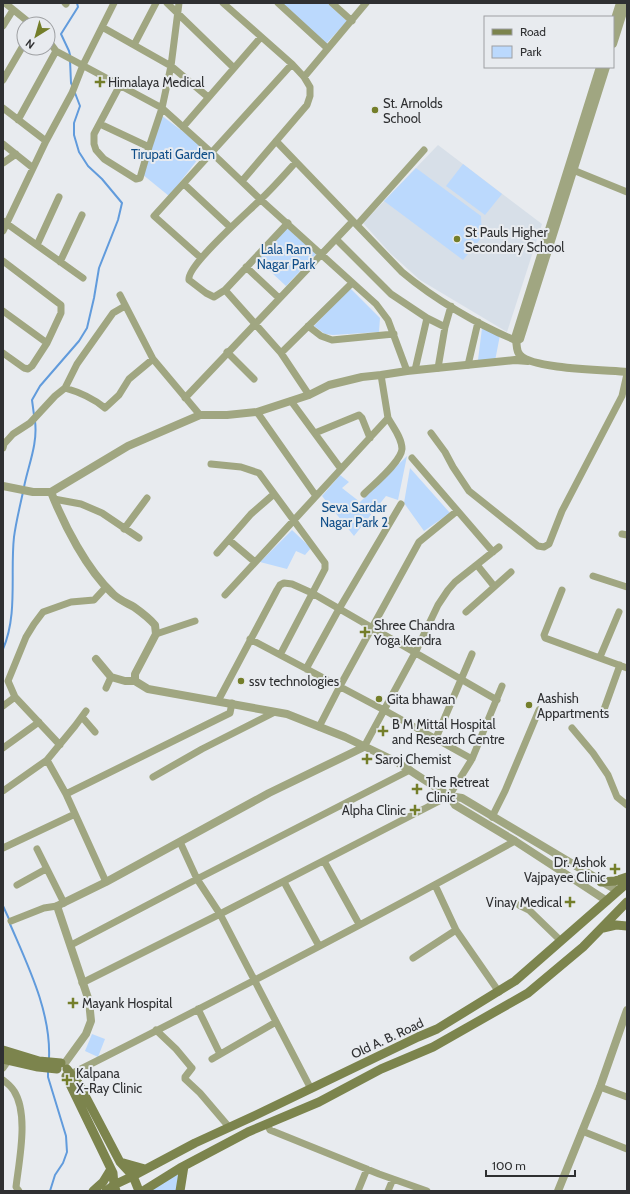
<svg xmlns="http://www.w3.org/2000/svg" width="630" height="1194" font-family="Cabin,sans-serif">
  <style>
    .built { fill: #d7dfe8 }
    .green { fill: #bbd9fd }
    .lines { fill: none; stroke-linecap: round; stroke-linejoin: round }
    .stream { stroke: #619bdc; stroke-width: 2 }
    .minor { stroke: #a0a681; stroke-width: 7 }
    .tertiary { stroke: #a0a681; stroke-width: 8 }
    .secondary { stroke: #7c844d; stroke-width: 9 }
    .poi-dot { fill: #747e2a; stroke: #e8ebef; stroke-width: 1.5 }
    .labels { text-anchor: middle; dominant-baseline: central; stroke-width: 4; stroke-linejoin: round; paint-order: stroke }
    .poi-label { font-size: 13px; fill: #2f3032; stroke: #e8ebef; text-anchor: start }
    .park-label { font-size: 13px; fill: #104e89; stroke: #e8ebef }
    .street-label { font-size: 13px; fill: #2f3032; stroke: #e8ebef }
  </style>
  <rect width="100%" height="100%" fill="#e8ebef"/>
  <!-- built -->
  <path class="built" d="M438 145 542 224 507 332 420 280 390 253 363 223Z"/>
  <!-- green -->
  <path class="green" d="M281 3H327L347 21 326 44Z
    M161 115 206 149 169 196 142 174Z
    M463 164 502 194 485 215 446 186Z
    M416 168 481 216 482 237 463 260 384 201Z
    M286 227 316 254 286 286 257 259Z
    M350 288 380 318 379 332 333 335 325 334 314 326Z
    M482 328 500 335 495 361 478 360Z
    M407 456 398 500 386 496 354 536 322 496 340 475 349 482 342 488 360 502Z
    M410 468 450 513 424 531 404 503Z
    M292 530 311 548 305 555 296 551 287 569 260 562Z
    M92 1034 105 1039 98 1057 85 1051Z
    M180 1168 182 1191H143Z"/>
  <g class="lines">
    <!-- stream -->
    <path class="stream" d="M70 55 69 51 61 34 78 7 77 3
      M70 60 71 83 73 87
      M34 415 32 400 40 386 79 341 87 328 94 298 99 268 118 220 122 203 102 179 88 166 79 152 74 135V123L80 106 75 93
      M24 487C28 466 38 444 35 421
      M3 649C18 615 10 573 14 537 16 522 20 506 23 492
      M3 906 9 919
      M10 924C28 966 51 1012 49 1058
      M48 1071V1077L66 1136 67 1152 63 1163 55 1175 50 1191"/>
    <!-- minor -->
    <path class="minor" d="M5 3 31 24
      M65 3 66 4
      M167 3 234 68
      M223 3 292 64 304 77 310 87V96L307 105 242 181
      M278 3 327 48
      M332 3 352 21
      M3 26 13 10
      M102 27 171 66 208 97
      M48 40 56 51 162 108 212 153 261 200 376 304 388 320 407 371
      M134 45 156 3
      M304 77 366 3
      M3 80 24 44
      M3 108 46 141
      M18 120 56 51
      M100 124 149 147 140 178 136 179 104 159 96 150 94 144V134L120 85
      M183 127 261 37
      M276 141 402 272C434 299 478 325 517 341
      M3 144 33 168
      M149 147 162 108 171 66 179 3
      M3 163 16 154
      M573 170 627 192
      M184 184 230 227
      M3 221 83 278
      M288 223 225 290 214 297 206 293 189 280C186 266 248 212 260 200 273 188 284 175 296 162
      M357 225 424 150
      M3 231 46 141 72 93 83 65 114 3
      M336 239 391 294 427 318 415 370
      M37 245 59 197
      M201 258 154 216 292 64
      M3 261 61 305V313L47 343 32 366 28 369 24 368 3 353
      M60 262 82 215
      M246 267 279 298
      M225 290 281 353 309 395
      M120 295 153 359 200 415
      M125 306 113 313 77 364 65 388C79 392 93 398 105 408L119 395 129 379 153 359
      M3 311 47 343
      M427 318 445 327
      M308 326 321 336 332 340 394 334
      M227 352 254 379
      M281 353 352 283
      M468 365 478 322
      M438 368 445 327 451 306
      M185 398 353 221
      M291 401 341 469
      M257 412 316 496
      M315 433 359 415 362 418 370 438
      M431 433 445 452 453 467 469 491 538 546 544 547 549 544 562 511 622 396 627 374
      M3 448 4 444 13 434 30 423 55 396 65 388
      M412 458 493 552
      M211 464 241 467 259 473 325 563V569L280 655
      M364 494C374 484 401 462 402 449 402 438 393 427 388 418
      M54 499 81 504 102 513 139 538
      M124 529 147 498
      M622 534 627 535
      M229 540 255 562
      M217 553 251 514 274 494
      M477 565 494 586
      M593 576 627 587
      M562 590 544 635 545 638 627 668
      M225 595 388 418 381 375
      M466 612 511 572
      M156 634 195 621
      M250 639 384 710 472 759
      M600 657 619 612
      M306 669 339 609 401 504
      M106 688 111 677
      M15 697 8 681 26 637 34 624 43 612 71 602 94 600 106 587
      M218 701 277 590 280 585 284 583 292 584 312 593 497 700
      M3 706 15 697 60 745
      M602 715 620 665
      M82 717 95 732
      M319 727 340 686 419 542 457 511
      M572 728 593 753 608 775 617 797 627 805
      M436 738 472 654
      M364 747 415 653 438 605 448 590 455 582 499 547
      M3 748 39 722
      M47 760 66 794 106 882
      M153 777 202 749 275 712
      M3 791 47 760 75 726 86 711
      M66 794 230 713 232 703
      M492 817 505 791 539 710
      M180 842 197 879 220 914 311 1089
      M3 848 75 814
      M37 849 64 903
      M324 861 359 924
      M284 882 319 946
      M17 885 46 869
      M435 885 456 930 499 992
      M519 905 529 910 561 941
      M11 921 44 908 57 906
      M71 945 197 879 410 770
      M413 958 456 930
      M82 983 220 914 449 796 472 759 502 686
      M198 1009 220 1054
      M156 1030 176 1049 191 1067 192 1068 185 1077V1079L200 1093 229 1127
      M212 1059 276 1022
      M3 1068 8 1061
      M71 1074C220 999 368 922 515 841
      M3 1080C7 1083 11 1086 14 1091 29 1114 19 1161 16 1187L19 1191
      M600 1087 627 1097
      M267 1124 270 1130 379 1174 427 1191
      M582 1131 627 1149
      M358 1191 367 1169
      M388 1191 393 1179"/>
    <!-- tertiary -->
    <path class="tertiary" d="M613 25 620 3
      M613 44 626 3
      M600 67 515 338C518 343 515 350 520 355 532 369 606 370 627 372
      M517 341 520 339 606 67
      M3 486 33 492H51L128 446 200 415H227L257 412 309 395 329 385 362 377 381 375 407 371 515 360 528 361
      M51 492C64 525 87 570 113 594 119 600 127 603 134 607 141 612 149 618 155 625L156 634 135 674V681
      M96 659 111 677 125 681H135L148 689 287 714 345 737 397 762 449 796 455 805 515 841 607 901
      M449 796 462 798 618 891
      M65 1063 86 1034 91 1021 89 1001 57 906 106 882 269 793 364 747
      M558 1191 600 1087 627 1010"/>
    <!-- secondary -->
    <path class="secondary" d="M601 882 615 881 627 877
      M603 928 616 925 627 926
      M3 1050 39 1061 61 1063
      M3 1059 38 1067 57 1069
      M67 1069 79 1084 120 1162 133 1176 195 1143 256 1115 418 1037 437 1029 515 981 627 883
      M66 1076 113 1173 114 1185 116 1191
      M120 1162 145 1169
      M93 1191 103 1182 111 1169
      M106 1191 114 1185 133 1176 139 1191
      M143 1191 180 1168 248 1132 319 1102 381 1069 433 1047 528 993 583 947 627 902
      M180 1191 184 1166"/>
  </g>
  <!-- markers -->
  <g class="poi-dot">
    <path d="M98 76h4v4h4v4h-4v4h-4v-4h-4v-4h4z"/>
    <circle cx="375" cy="110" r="4"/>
    <circle cx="457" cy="239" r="4"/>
    <path d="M363 626h4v4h4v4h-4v4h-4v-4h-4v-4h4z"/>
    <circle cx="241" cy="681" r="4"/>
    <circle cx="379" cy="699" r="4"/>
    <circle cx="529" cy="705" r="4"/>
    <path d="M381 725h4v4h4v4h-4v4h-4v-4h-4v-4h4z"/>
    <path d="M365 753h4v4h4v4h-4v4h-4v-4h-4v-4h4z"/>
    <path d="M415 783h4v4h4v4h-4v4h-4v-4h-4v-4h4z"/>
    <path d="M413 804h4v4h4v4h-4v4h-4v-4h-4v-4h4z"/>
    <path d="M613 863h4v4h4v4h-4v4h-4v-4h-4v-4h4z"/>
    <path d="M568 896h4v4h4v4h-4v4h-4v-4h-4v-4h4z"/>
    <path d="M71 997h4v4h4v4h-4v4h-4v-4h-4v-4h4z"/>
    <path d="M65 1074h4v4h4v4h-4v4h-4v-4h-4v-4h4z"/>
  </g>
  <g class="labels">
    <!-- poi labels -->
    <g class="poi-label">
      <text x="108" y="82">Himalaya Medical</text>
      <text x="383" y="103">St. Arnolds<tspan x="383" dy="15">School</tspan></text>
      <text x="465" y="232">St Pauls Higher<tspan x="465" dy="15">Secondary School</tspan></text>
      <text x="374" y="625">Shree Chandra<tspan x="374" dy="15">Yoga Kendra</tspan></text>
      <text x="249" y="681">ssv technologies</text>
      <text x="537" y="698">Aashish<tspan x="537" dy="15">Appartments</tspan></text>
      <text x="387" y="699">Gita bhawan</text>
      <text x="392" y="724">B M Mittal Hospital<tspan x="392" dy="15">and Research Centre</tspan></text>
      <text x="375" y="759">Saroj Chemist</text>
      <text x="426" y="782">The Retreat<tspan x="426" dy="15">Clinic</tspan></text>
      <text x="406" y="810" text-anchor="end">Alpha Clinic</text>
      <text x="606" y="862" text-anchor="end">Dr. Ashok<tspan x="606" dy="15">Vajpayee Clinic</tspan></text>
      <text x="562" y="902" text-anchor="end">Vinay Medical</text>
      <text x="82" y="1003">Mayank Hospital</text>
      <text x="76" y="1073">Kalpana<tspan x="76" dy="15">X-Ray Clinic</tspan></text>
    </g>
    <!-- park labels -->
    <g class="park-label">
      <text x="173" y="154">Tirupati Garden</text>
      <text x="286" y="249">Lala Ram<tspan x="286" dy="15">Nagar Park</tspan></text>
      <text x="354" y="507">Seva Sardar<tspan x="354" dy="15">Nagar Park 2</tspan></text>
    </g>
    <!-- street labels -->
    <g class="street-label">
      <text transform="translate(387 1038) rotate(-25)">Old A. B. Road</text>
    </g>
  </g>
  <!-- border -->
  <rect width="630" height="1194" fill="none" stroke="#2f3032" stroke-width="8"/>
  <!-- legend -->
  <rect x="484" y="16" width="130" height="52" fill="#e8ebef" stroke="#9ea0a3"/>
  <rect x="492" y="29" width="20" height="6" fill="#7c844d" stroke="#9ea0a3"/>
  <text x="520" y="36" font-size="12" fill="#2f3032">Road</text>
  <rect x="492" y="46" width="20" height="12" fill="#bbd9fd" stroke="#9ea0a3"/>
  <text x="520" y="56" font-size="12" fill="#2f3032">Park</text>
  <!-- north arrow -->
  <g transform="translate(36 36) rotate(217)"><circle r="19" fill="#e8ebef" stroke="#9ea0a3"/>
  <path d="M0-3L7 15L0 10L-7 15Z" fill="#747e2a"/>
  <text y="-6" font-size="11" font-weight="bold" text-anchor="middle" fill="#2f3032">N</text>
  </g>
  <!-- scale -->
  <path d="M486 1170v6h89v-6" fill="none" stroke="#2f3032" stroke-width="2"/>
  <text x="492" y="1170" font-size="12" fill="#2f3032" stroke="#e8ebef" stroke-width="3" paint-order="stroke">100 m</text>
</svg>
